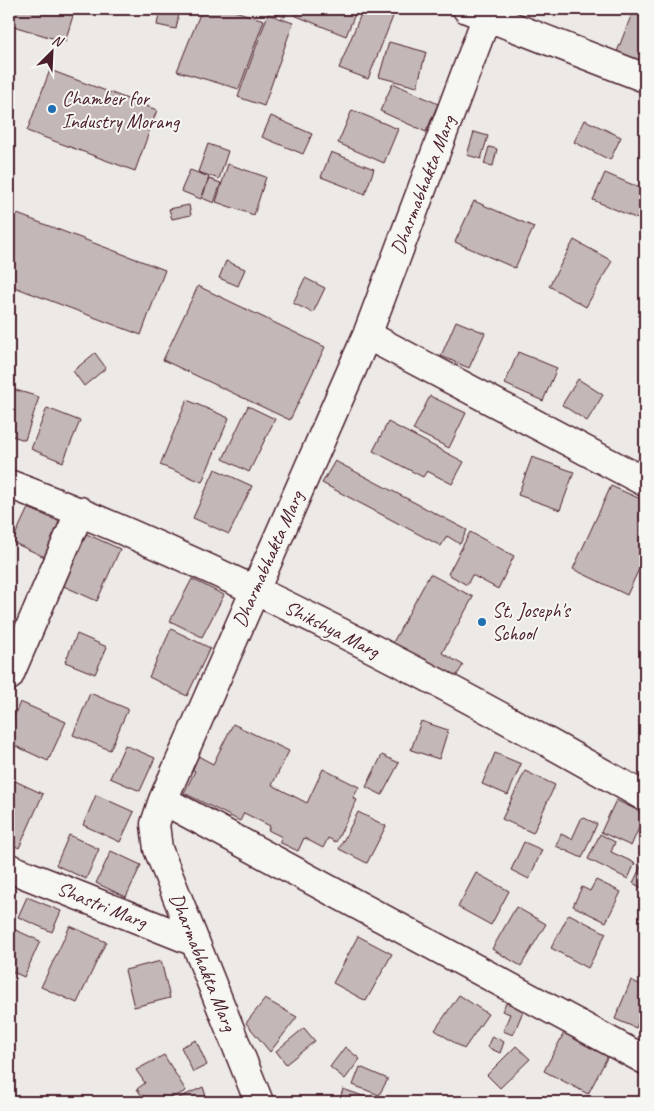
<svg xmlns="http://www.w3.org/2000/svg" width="654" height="1111" font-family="Caveat,sans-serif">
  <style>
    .building { fill: #c4b7b7; stroke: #4a1f2b }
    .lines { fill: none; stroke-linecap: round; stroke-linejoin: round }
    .minor-casing { stroke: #4a1f2b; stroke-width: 31 }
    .minor { stroke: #f6f6f2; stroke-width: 28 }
    .poi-dot { fill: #1f6fb2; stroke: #f6f6f2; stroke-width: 2 }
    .labels { text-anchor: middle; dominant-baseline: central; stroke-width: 4; stroke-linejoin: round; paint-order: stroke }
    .poi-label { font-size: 20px; fill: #4a1f2b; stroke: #f6f6f2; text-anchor: start }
    .street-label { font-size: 20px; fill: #4a1f2b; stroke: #f6f6f2 }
  </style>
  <rect width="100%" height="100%" fill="#ece9e6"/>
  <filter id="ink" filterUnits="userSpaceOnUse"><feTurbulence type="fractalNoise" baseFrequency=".02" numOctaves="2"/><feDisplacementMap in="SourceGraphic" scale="10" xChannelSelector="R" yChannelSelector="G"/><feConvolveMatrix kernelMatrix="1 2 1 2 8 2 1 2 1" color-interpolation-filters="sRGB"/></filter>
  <g filter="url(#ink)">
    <!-- building -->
    <path class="building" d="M15 9H75L65 42 10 25Z
      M160 9H180L176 29 157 25Z
      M202 9H228L264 20 239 89 177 71Z
      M262 9H288L285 17Z
      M297 9H357L346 36 294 15Z
      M363 9H396L368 79 339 68Z
      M633 11 645 15V62L617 52Z
      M268 14 293 23 264 106 238 97Z
      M389 42 426 52 417 87 379 77Z
      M50 70 157 110 135 171 27 131Z
      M393 83 438 104 426 132 380 111Z
      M352 110 398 129 384 163 338 143Z
      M271 116 312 134 303 154 262 137Z
      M585 120 621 137 610 160 574 142Z
      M474 132 488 136 481 159 467 155Z
      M208 144 228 151 219 179 198 172Z
      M489 147 497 149 493 166 484 164Z
      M331 152 374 169 365 194 321 177Z
      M228 164 266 177 254 215 216 202Z
      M190 170 209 177 201 199 181 191Z
      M605 173 645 190V208L640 220 593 200Z
      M209 179 221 183 214 203 202 198Z
      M474 201 534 227 515 268 455 242Z
      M189 205 191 215 172 219 169 209Z
      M12 212 165 270 141 335 9 285V221Z
      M574 240 612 261 586 307 549 286Z
      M226 261 245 269 238 286 219 278Z
      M305 278 325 288 313 313 293 303Z
      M198 286 325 347 290 420 163 360Z
      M456 321 485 333 469 368 441 356Z
      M518 352 557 368 543 401 505 384Z
      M95 353 106 368 84 386 73 371Z
      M578 379 603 395 587 421 562 405Z
      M9 388 39 397 25 440 9 435Z
      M430 396 466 413 449 448 413 430Z
      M187 400 229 418 202 482 160 465Z
      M248 406 275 419 249 472 223 459Z
      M47 408 80 421 63 462 31 449Z
      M388 422 464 462 452 484 427 471 423 477 373 451Z
      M532 457 574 472 560 510 518 495Z
      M335 461 467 530 460 544 447 536 441 546 322 483Z
      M215 469 252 486 229 534 193 518Z
      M611 486 645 501V556L627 595 573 569Z
      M28 508 65 524 49 559 12 542Z
      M82 532 120 549 97 601 59 584Z
      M470 532 514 556 498 589 472 575 467 585 448 574Z
      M430 574 473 597 442 653 463 665 453 682 390 648Z
      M192 579 224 595 202 637 170 621Z
      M171 629 210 648 187 696 149 677Z
      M77 634 107 647 95 674 65 662Z
      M90 693 128 709 110 750 73 735Z
      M20 702 66 722 48 761 9 743V728Z
      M421 721 448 730 439 759 411 750Z
      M233 724 289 751 272 785 307 803 323 769 359 787 353 798 357 800 336 842 328 838 323 848 304 838 298 851 279 842 282 837 268 830 270 826 244 813 240 821 184 793 195 771 192 769 198 756 213 764Z
      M125 745 155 758 140 791 110 778Z
      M495 753 521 764 508 795 482 784Z
      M382 755 399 763 382 795 366 787Z
      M525 771 555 785 533 833 502 819Z
      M13 780 43 794 19 848 9 843V789Z
      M96 795 134 812 120 842 83 825Z
      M616 800 645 814 631 846 601 832Z
      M358 812 386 826 367 863 339 849Z
      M582 817 597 824 582 858 556 846 561 834 572 839Z
      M600 834 615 842 611 852 635 863 628 879 588 859Z
      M69 835 99 849 86 879 56 865Z
      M524 842 542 850 529 879 511 870Z
      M111 851 141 865 126 897 96 883Z
      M645 858V890L633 883Z
      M476 873 509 891 491 925 458 907Z
      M596 880 621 892 606 922 573 906 582 887 590 891Z
      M9 888 16 892 9 904Z
      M27 897 61 911 52 932 18 917Z
      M516 907 546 924 521 966 492 949Z
      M569 914 606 933 588 968 551 948Z
      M70 926 106 942 77 1003 41 987Z
      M9 927 40 941 24 977 9 970Z
      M358 936 392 954 366 1001 333 983Z
      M161 961 170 998 134 1007 125 970Z
      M631 980 645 987V1005L636 1028 615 1019Z
      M459 995 488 1014 464 1049 435 1030Z
      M265 999 297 1017 270 1052 246 1023Z
      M506 1003 524 1009 513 1035 503 1031 510 1014 502 1011Z
      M304 1028 315 1041 286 1064 276 1051Z
      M565 1031 609 1054 588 1094 544 1071Z
      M492 1036 504 1042 500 1053 487 1047Z
      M196 1040 207 1065 193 1072 181 1047Z
      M516 1046 530 1059 500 1088 487 1075Z
      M345 1047 360 1059 345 1079 330 1067Z
      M164 1055 186 1091 163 1102H146L137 1089 145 1083 136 1070Z
      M360 1067 388 1079 379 1095 353 1085Z
      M203 1087 208 1102H170Z
      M343 1089 377 1101 376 1102H339Z
      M542 1096 555 1102H539Z"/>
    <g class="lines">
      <!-- minor casing -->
      <g class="minor-casing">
        <path id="minor" d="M467 9 645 78
          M367 335 645 482
          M9 484C230 569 440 680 645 797
          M9 676 80 511
          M163 800 645 1060
          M9 868 195 942
          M259 1102 158 849 155 824 163 800 367 335 487 16"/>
      </g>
      <!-- minor -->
      <use href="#minor" class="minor"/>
    </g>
  </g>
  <!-- markers -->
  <g class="poi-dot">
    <circle cx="52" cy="109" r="5"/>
    <circle cx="482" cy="622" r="5"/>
  </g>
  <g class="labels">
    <!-- poi labels -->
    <g class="poi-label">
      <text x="62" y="98">Chamber for<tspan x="62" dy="23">Industry Morang</tspan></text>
      <text x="492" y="610">St, Joseph's<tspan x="492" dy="23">School</tspan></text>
    </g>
    <!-- street labels -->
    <g class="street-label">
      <text transform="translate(423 185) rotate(-69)">Dharmabhakta Marg</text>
      <text transform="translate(268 559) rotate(-66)">Dharmabhakta Marg</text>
      <text transform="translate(332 629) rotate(27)">Shikshya Marg</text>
      <text transform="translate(102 905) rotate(22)">Shastri Marg</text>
      <text transform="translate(203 962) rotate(68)">Dharmabhakta Marg</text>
    </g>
  </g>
  <!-- margin -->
  <rect width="654" height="1111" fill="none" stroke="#f6f6f2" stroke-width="30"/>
  <rect x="15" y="15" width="624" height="1081" fill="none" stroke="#4a1f2b" stroke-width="2" filter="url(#ink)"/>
  <!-- north arrow -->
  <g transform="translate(52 52) rotate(24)" stroke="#f6f6f2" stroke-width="4" paint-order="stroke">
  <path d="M0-4L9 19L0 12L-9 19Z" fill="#4a1f2b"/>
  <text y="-8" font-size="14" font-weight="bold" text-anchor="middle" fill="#4a1f2b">N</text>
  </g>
</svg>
